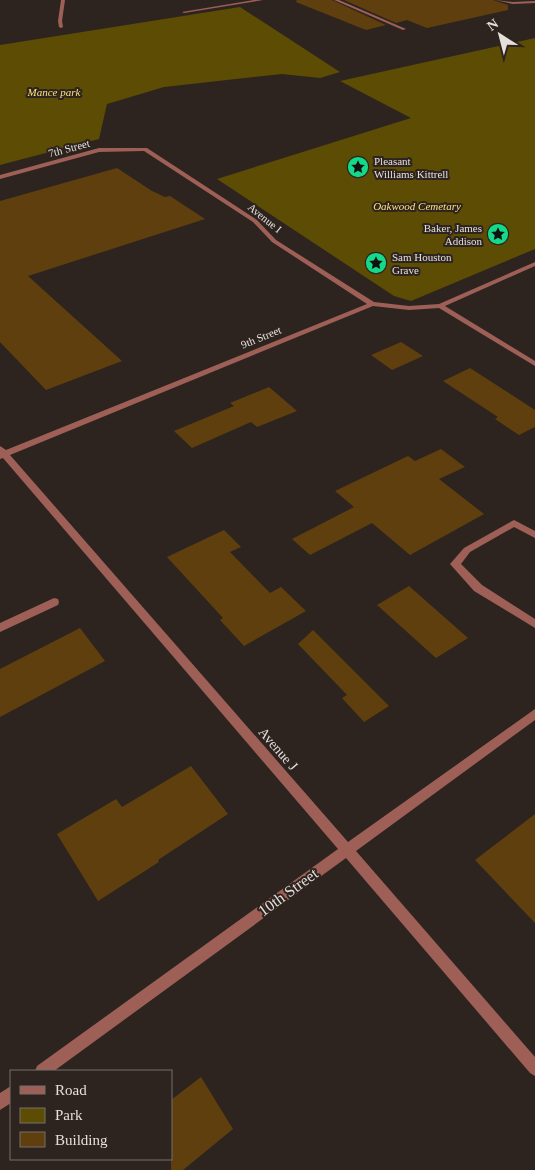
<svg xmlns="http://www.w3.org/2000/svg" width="535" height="1170" font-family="'Times New Roman',serif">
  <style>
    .green { fill: #5d4c04 }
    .building { fill: #5f3f0e }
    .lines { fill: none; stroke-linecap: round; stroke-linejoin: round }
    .lane { fill: #9e5f56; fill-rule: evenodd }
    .street { fill: #9e5f56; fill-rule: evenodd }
    .labels { text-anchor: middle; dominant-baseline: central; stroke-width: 4; stroke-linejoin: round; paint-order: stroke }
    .far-park-label { font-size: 11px; font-style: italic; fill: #fee07a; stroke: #2d241f }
    .far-street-label { font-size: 11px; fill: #e5dedb; stroke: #2d241f }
    .far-poi-label { font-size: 11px; fill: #e5dedb; stroke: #2d241f; text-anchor: start }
    .street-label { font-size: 14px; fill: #e5dedb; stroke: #2d241f }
    .near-street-label { font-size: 16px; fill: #e5dedb; stroke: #2d241f }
  </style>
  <rect width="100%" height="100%" fill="#2d241f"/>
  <!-- green -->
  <path class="green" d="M240 7 340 72 320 78 282 74 164 87 107 104 99 139 0 165V45Z
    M535 38V249L411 301 394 296 217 179 411 118 340 81Z"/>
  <!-- building -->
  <path class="building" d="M297 0H332L386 25 366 30 296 2Z
    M344 0H493L508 5V10L427 28 407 20 396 23Z
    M117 168 152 191 165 197 170 196 205 219 28 276 122 361 46 390 0 342V201Z
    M401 342 423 356 392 370 371 355Z
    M470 368 535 410V427L519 435 495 419 498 417 443 381Z
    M269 387 297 411 257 427 251 422 192 448 174 431 234 406 230 403Z
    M441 449 465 467 439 479 484 514 410 555 372 523 310 555 292 539 354 507 335 491 408 456 415 461Z
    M224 530 241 547 230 552 270 593 281 587 306 611 244 646 220 620 223 618 167 557Z
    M409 586 468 638 436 658 377 605Z
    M80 628 105 661 0 717V669Z
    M313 630 389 706 364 722 342 698 347 695 298 644Z
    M191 766 228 814 158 860 159 862 98 901 57 834 116 799 122 807Z
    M535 814V923L475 860Z
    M201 1077 233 1129 183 1170H171V1100Z"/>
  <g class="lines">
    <!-- lane -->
    <path class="lane" d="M514 520 535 531V538L514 527 470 552 461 564 482 585 535 619V628L474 591 450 564 464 548Z
      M54 598 58 599 59 602 58 605 0 632V623Z"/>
    <!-- street -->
    <path class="street" d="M61 0H65L62 21 63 27 61 28 59 27 58 21Z
      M254 0H263L184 13 182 12Z
      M334 0H339L406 29 403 30Z
      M495 0 513 2 535 1V3L513 4Z
      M99 148H147L257 220 276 240 374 302 409 306 439 304 535 262V266L445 306 535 361V366L439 308 409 310 373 306 10 455 348 842 535 709V720L356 851 535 1057V1076L530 1073 346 858 54 1071H35L37 1066 338 849 3 458 0 459V446L6 450 367 304 272 242 253 222 144 151 99 152 0 179V175Z
      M11 1086V1103L0 1110V1093Z"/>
  </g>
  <!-- icons -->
  <defs>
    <g id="sight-disc" transform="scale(1.125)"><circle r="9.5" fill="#13d989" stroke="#2d241f"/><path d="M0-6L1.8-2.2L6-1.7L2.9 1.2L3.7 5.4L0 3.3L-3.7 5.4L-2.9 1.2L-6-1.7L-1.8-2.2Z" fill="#111"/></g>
  </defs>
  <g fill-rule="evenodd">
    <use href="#sight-disc" x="358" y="167"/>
    <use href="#sight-disc" x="498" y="234"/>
    <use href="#sight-disc" x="376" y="263"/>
  </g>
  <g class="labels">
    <!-- far-park labels -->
    <g class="far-park-label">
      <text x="54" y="92">Mance park</text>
      <text x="417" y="206">Oakwood Cemetary</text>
    </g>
    <!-- far-street labels -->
    <g class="far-street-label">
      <text transform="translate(69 148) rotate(-15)">7th Street</text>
      <text transform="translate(265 218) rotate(39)">Avenue I</text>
      <text transform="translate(261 337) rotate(-22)">9th Street</text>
    </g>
    <!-- far-poi labels -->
    <g class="far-poi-label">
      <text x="374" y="161">Pleasant<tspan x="374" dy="13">Williams Kittrell</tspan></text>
      <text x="482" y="228" text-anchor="end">Baker, James<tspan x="482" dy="13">Addison</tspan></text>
      <text x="392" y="257">Sam Houston<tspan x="392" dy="13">Grave</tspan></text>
    </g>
    <!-- street labels -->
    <g class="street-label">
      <text transform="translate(278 749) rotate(49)">Avenue J</text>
    </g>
    <!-- near-street labels -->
    <g class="near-street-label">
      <text transform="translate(288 892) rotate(-36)">10th Street</text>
    </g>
  </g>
  <!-- legend -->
  <rect x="10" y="1070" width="162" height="90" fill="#2d241f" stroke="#776e6a"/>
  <rect x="20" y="1086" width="25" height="8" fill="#9e5f56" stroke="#776e6a"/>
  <text x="55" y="1095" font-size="15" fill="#e5dedb">Road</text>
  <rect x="20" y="1108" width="25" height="15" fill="#5d4c04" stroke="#776e6a"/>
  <text x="55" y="1120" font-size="15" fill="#e5dedb">Park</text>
  <rect x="20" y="1132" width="25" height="15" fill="#5f3f0e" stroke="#776e6a"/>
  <text x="55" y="1145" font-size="15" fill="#e5dedb">Building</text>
  <!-- north arrow -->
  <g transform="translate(500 35) rotate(324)" stroke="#2d241f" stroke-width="4" paint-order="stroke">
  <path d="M0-4L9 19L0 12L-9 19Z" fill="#e5dedb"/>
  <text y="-8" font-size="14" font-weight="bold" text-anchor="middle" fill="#e5dedb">N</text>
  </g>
</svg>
